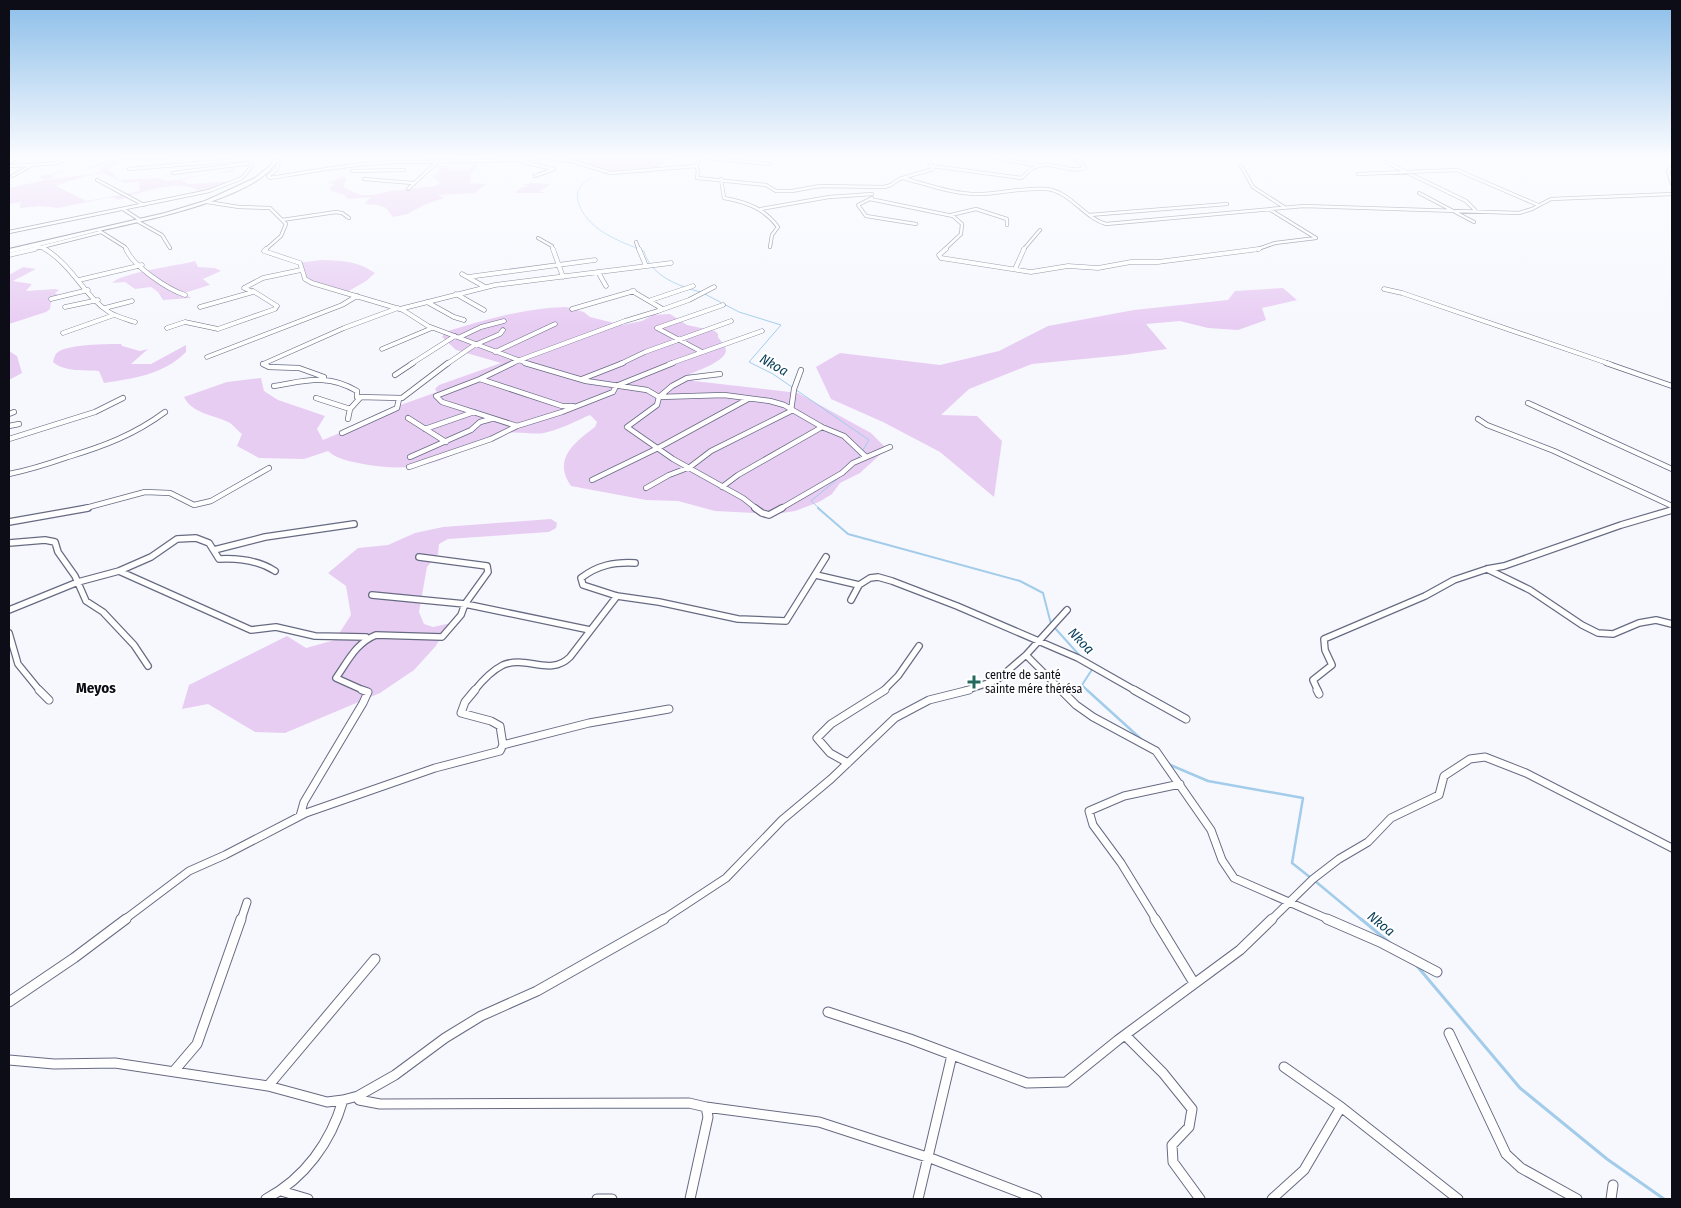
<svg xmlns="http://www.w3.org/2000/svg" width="1681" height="1208" font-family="'Fira Sans Condensed',sans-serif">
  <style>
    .green { fill: #e8cdf3; fill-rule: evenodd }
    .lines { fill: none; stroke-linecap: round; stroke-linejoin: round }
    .stream-far3 { stroke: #a2ccea; stroke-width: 1 }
    .stream-far2 { stroke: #a2ccea; stroke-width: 2 }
    .stream-far1 { stroke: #a2ccea; stroke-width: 2.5 }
    .stream { stroke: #a2ccea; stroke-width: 3 }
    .street-far5-casing { stroke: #676b82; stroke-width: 4 }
    .street-far4-casing { stroke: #676b82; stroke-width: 5 }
    .street-far3-casing { stroke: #676b82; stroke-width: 6 }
    .street-far2-casing { stroke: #676b82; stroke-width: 8 }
    .street-far1-casing { stroke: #676b82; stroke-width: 9 }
    .street-casing { stroke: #676b82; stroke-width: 11 }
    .highway-casing { stroke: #676b82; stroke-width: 2 }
    .street-far5 { stroke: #fff; stroke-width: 2.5 }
    .street-far4 { stroke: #fff; stroke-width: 4 }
    .street-far3 { stroke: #fff; stroke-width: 4.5 }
    .street-far2 { stroke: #fff; stroke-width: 5.5 }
    .street-far1 { stroke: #fff; stroke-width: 7 }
    .street { stroke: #fff; stroke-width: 9 }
    .highway { fill: #fff; fill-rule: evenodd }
    .poi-dot { fill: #22695f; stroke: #fff; stroke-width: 2 }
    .labels { text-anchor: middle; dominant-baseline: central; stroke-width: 4; stroke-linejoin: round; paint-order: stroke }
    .poi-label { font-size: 12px; fill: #0c0d16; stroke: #fff; text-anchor: start }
    .water-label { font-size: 14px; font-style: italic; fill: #063c59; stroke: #fff }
    .quarter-label { font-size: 15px; font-weight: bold; fill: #0c0d16; stroke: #fff }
  </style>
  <rect width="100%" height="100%" fill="#f7f8fe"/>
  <!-- green -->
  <path class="green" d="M121 158H178C154 163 129 154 108 169L119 180 157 178 169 181 229 170 231 167 226 164H236L233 172 214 173 181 180 187 184 237 181 200 193C189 176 135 193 119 200L112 197 58 208 41 206 20 208V204L22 202 9 204V188L46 180 93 174 100 171V168L107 164 90 169 85 167 55 174 52 178 42 179 39 176 72 170ZM102 173 125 183 139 181 140 191 87 201 56 186 79 178Z
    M549 158H673L645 174C635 173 623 175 611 173 590 168 571 159 549 158Z
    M475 164H479L471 174V181L468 183 487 184 474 193 437 195 444 198 424 205 407 214 393 217 386 208 379 205 364 204 371 197 348 199 343 194 331 191 330 188 335 184 328 183 344 176 346 180 343 187 360 195H374L390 191 436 186 440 182 432 177 440 169 431 167 437 165 451 167 449 169H468Z
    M531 183 551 184 539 191 545 193H514L521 188 529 186 523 185Z
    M321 260C342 261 356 260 375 273L366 281 347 292C325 286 308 286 298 263Z
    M195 261 198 267 215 268 221 271 203 279 210 285 184 293 191 298 163 300 158 292 151 287 135 289 125 282 112 283C123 272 177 266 195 261Z
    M23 267 36 269 13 281 32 284 26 291 55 289 59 290 55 293 60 296 51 302 50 309 46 312 9 324V275Z
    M1283 288 1297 300 1262 308 1266 320 1238 330 1208 328 1180 321 1146 324 1167 349 1124 355 1032 364 969 389 941 415 977 416 1002 441 994 497 940 452 883 422 831 399 816 367 840 353 940 365 999 351 1048 326 1134 310 1228 300 1235 291Z
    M566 307 584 312 590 317 622 325 642 321 653 315 670 314 687 325 715 331 718 334V337C720 340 726 346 726 350 726 361 699 370 690 374L688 378 694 381 798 393 871 433 884 446V451L860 473 840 483 832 494 819 502 795 511 776 514 715 511 678 501 646 500 571 486C552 459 575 442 595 427L597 422 590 415C576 421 559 430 544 433 530 435 516 430 502 434 484 439 470 448 453 455 422 469 396 470 363 464 350 461 338 460 328 451L304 459 259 458 237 446 242 434C238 431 234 426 230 423 215 415 192 414 184 397L227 382 261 378 264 391 278 400 325 416 317 429 323 440 349 429 378 413 437 392 435 389 439 385 501 363 456 350 442 337 445 332C485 320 523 308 566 307Z
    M121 344 122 346 140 351 148 349 131 364H151L186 345V352C163 375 135 378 104 383L99 371C85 370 64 372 53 362 54 358 55 354 58 352 70 344 106 344 121 344Z
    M9 351 17 356 22 373 9 380Z
    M551 519 557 523 556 528 549 532 448 539 439 544 438 554 427 567 419 612 424 624 433 627 451 623 435 647 414 670 380 693 285 733 255 732 208 704 182 709 189 685 287 636 306 648 335 640 351 615 346 586 328 573 358 548 388 545 415 533 443 527Z"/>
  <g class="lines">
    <!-- stream-far3 -->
    <path class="stream-far3" d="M592 177C582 183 575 189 578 201 586 230 619 241 644 251 649 270 667 281 685 287
      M689 289 701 292 739 312 781 325 749 362 773 374 869 440 857 460
      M820 509 811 501 841 476"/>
    <!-- stream-far2 -->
    <path class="stream-far2" d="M818 508 848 534 1020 581 1043 593 1051 624
      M1054 627 1081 657
      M1088 691 1082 685 1093 668"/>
    <!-- stream-far1 -->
    <path class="stream-far1" d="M1087 690 1141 739
      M1168 764 1208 781 1303 798 1292 863 1311 878
      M1315 881 1362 920"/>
    <!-- stream -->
    <path class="stream" d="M1361 919 1390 943
      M1417 966 1520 1088 1607 1159 1664 1199"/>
    <!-- street-far5 casing -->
    <g class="street-far5-casing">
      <path id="street-far5" d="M551 158 575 162 611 173 696 166 698 170 697 178 766 185 776 191H792L820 186 884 187 891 185 899 179 933 169 927 158
        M706 158 770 164
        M993 158 1037 165
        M1377 158 1466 201 1475 210
        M275 160 279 162 276 170 268 176 270 178C313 171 356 163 400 162 449 161 497 162 546 158
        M522 162 554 169 535 176
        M9 163 16 158
        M9 166 30 165
        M696 166 700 158
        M932 166 1021 178C1026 175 1028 170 1033 168 1050 159 1069 174 1085 168L1076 158
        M1241 166 1253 187 1284 207
        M1672 168 1668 171 1672 184
        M129 169 250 159
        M352 171 404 170
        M173 173 251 163
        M1358 174 1457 170 1538 205
        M12 176 32 165 56 163 68 158
        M903 178C929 185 955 195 982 194 1002 193 1027 187 1047 189 1071 192 1084 218 1106 224L1304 206 1519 213 1532 209 1551 199 1672 194
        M364 179 413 183
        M721 179 724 198C746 202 764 208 778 227L772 235 770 247
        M97 180 144 205
        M408 189 435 164
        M1419 193 1474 222
        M872 198 858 205 866 216 916 224
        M870 199 953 216 962 224 961 234 944 250
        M207 202 239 207 270 208 286 224 281 236 265 250
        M123 209 140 220
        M761 209 829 197 872 194
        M951 215 976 209 1007 219V225
        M1089 215 1227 204
        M282 220 336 212 342 213 349 218
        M137 221 162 235 170 248
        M98 230 125 247 126 250
        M9 232 209 191 242 178 252 166 250 158
        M538 238 552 246 553 250
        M636 242 639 250
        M34 245 47 250
        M30 250 101 232
        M1023 250 1040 230
        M1255 250 1275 243 1316 238 1269 209"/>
    </g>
    <!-- street-far4 casing -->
    <g class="street-far4-casing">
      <path id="street-far4" d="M45 249C73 266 85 297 109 312 117 317 126 319 135 322
        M126 249C133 266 167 289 185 295
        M266 249 264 251 300 263 305 279 312 283 403 310 428 326 529 364
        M553 249 563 277
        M639 249 646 266
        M946 249 939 255 941 258 1031 272 1068 266 1098 268 1131 262H1158L1259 249
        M9 255 35 249
        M1015 269 1024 249
        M598 272 606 286
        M462 274 485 287
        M468 277 595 260
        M79 280 142 265
        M1384 289 1402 293 1610 364
        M456 294 484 310
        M51 299 88 290
        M651 300 693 286
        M427 302 454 317 464 320
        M65 307 98 300
        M200 307 253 292 244 288 263 278 301 270
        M105 308 132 301
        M400 309 495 285 671 263
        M572 309 634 291
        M658 311 689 300 714 287
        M167 328 185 322 218 329 275 309 277 306 253 291
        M63 333 114 315
        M460 337 481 327 504 321
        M477 344 500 334 503 330
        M382 349 432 328
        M495 352 555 324
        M702 352 657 328 723 305
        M207 357 342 305 357 296
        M517 361 625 321 658 311 661 308 632 291
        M263 364 344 328 398 308
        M411 364 455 336
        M447 364 476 344
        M511 364 518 361
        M620 364 645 352 731 321
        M669 364 762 331"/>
    </g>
    <!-- street-far3 casing -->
    <g class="street-far3-casing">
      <path id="street-far3" d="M513 363 480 379 436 396 442 402 517 426 562 412 613 392 616 386 673 363
        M525 363 586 381 647 390 659 397 724 395 770 401 784 405 822 427 844 436 865 456
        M1606 363 1672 386
        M263 364 269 367 299 368 324 377
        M720 374 687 378 672 386 659 397 657 405 627 427 673 459 743 498 757 509
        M395 375 413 363
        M480 379 562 406H573
        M582 379 623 363
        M274 386C306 381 327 373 357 391V397L402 398 448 363
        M316 398 350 409
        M1528 403 1672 469
        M9 414 14 412
        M408 418 446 442
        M348 419 350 409 360 398
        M1478 419 1487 425 1554 451 1672 506
        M9 426 19 424
        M425 429 474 412
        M342 433 397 408 399 399
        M9 439 95 412 123 398
        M410 457 471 430 480 422 491 419
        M409 467 491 439 517 426
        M9 474C29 470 48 464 68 457 104 446 134 435 165 412
        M592 480 658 448 748 399
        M722 487 738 475 822 427
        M646 488 669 475 690 467 711 451 791 411 794 389 801 370
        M82 509 145 492 170 493 194 505 211 501 269 468
        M780 509 842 473 853 463 890 447"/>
    </g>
    <!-- street-far2 casing -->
    <g class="street-far2-casing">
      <path id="street-far2" d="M755 508 762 513 769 515 782 508
        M9 522 88 508
        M9 543 45 540 55 542 58 552 75 576 86 601 103 612 134 645 148 666
        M214 550 265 537 354 524
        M635 563C614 562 598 565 581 578L583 585 617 596 659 602 738 619 786 621 826 557
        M1487 569 1530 590 1582 625 1598 633 1613 634 1639 623 1656 620 1672 624
        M119 571 151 557 177 539 196 538 209 543 219 559C239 558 258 560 275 571
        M816 575 859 585
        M372 595 465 604 590 630
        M851 600 859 585 870 578 878 577 892 581 957 606 1078 658 1136 691
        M9 610 78 582 119 571 251 630 276 627 315 636 366 637
        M9 633 18 664 40 691
        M1026 655 1062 691
        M365 691 336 678C348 661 356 643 376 635L442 637 461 615 465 604 488 572 487 566 419 557
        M474 691C482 681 491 671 503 665 527 655 550 677 570 657L617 596
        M883 691 898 676 919 646
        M964 691 997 680 1026 655 1067 610
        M1318 691 1313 680 1332 665 1325 650 1324 639 1425 596 1454 580 1487 569 1504 566 1621 525 1672 510"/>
    </g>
    <!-- street-far1 casing -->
    <g class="street-far1-casing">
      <path id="street-far1" d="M39 690 49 700
        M1061 690 1076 705 1093 717 1156 751 1211 830 1222 860 1234 878 1330 920
        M1134 690 1186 719
        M1317 690 1319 694
        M503 745 589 723 669 709
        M848 763 830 753 817 738 831 724 885 690
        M300 816 304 802 363 703 368 692 362 690
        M124 920 189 871 225 855 306 813 435 768 500 751 503 745 500 726 491 721 461 713 465 702 475 690
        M241 920 247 902
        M662 920 726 878 782 820 831 779 895 718 929 700 969 690
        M1156 920 1121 863 1093 825 1089 811 1124 796 1180 784
        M1271 920 1313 879 1339 859 1368 842 1391 818 1439 795 1444 776 1470 759 1485 757 1526 773 1672 848"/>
    </g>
    <!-- street casing -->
    <g class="street-casing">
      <path id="street" d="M1155 919 1194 983
        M1327 919 1380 942 1437 972
        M9 1002 74 958 126 919
        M828 1012 910 1039 1027 1083 1066 1082 1118 1040 1240 950 1272 919
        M1449 1033 1506 1154 1521 1168 1577 1199
        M1125 1035 1163 1073 1192 1109 1189 1127 1172 1145 1173 1162 1200 1199
        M9 1060 54 1064 115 1063 268 1086 327 1102 343 1100 358 1096 395 1075 445 1038 481 1016 537 991 664 919
        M1284 1067 1341 1107 1458 1199
        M174 1071 197 1044 241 919
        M268 1086 375 959
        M358 1096 359 1100 380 1104 689 1103 706 1107 708 1117 690 1199
        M706 1107 819 1122 933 1159 1037 1199
        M281 1191 308 1199
        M266 1199C305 1178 331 1142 343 1100
        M597 1199H612
        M918 1199 952 1055
        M1272 1199 1304 1170 1341 1107
        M1611 1199 1613 1185"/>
    </g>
    <!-- highway casing -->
    <g class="highway-casing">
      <path id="highway" d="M274 158H278C264 198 134 223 94 232 66 239 37 247 9 253V249L165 213 205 201 255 178 271 165Z"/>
    </g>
    <!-- street-far5 -->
    <use href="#street-far5" class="street-far5"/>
    <!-- street-far4 -->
    <use href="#street-far4" class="street-far4"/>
    <!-- street-far3 -->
    <use href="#street-far3" class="street-far3"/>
    <!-- street-far2 -->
    <use href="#street-far2" class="street-far2"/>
    <!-- street-far1 -->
    <use href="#street-far1" class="street-far1"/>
    <!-- street -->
    <use href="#street" class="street"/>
    <!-- highway -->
    <use href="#highway" class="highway"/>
  </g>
  <!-- sky -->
  <linearGradient id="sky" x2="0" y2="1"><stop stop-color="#8cbee9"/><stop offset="0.48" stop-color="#fbfcff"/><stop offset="1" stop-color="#fbfcff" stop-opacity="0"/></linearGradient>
  <rect width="1681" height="327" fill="url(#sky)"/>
  <!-- markers -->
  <path class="poi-dot" d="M971.5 674.5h5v5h5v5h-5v5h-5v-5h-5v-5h5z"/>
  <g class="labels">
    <!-- poi labels -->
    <g class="poi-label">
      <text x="985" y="675">centre de santé<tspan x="985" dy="14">sainte mére thérésa</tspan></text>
    </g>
    <!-- water labels -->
    <g class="water-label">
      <text transform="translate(774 365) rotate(30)">Nkoa</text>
      <text transform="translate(1081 641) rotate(45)">Nkoa</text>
      <text transform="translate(1381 924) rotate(39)">Nkoa</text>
    </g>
    <!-- quarter labels -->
    <g class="quarter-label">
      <text x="96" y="688">Meyos</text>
    </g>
  </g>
  <!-- border -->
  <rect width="1681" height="1208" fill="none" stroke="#0c0d16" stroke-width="20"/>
</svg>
